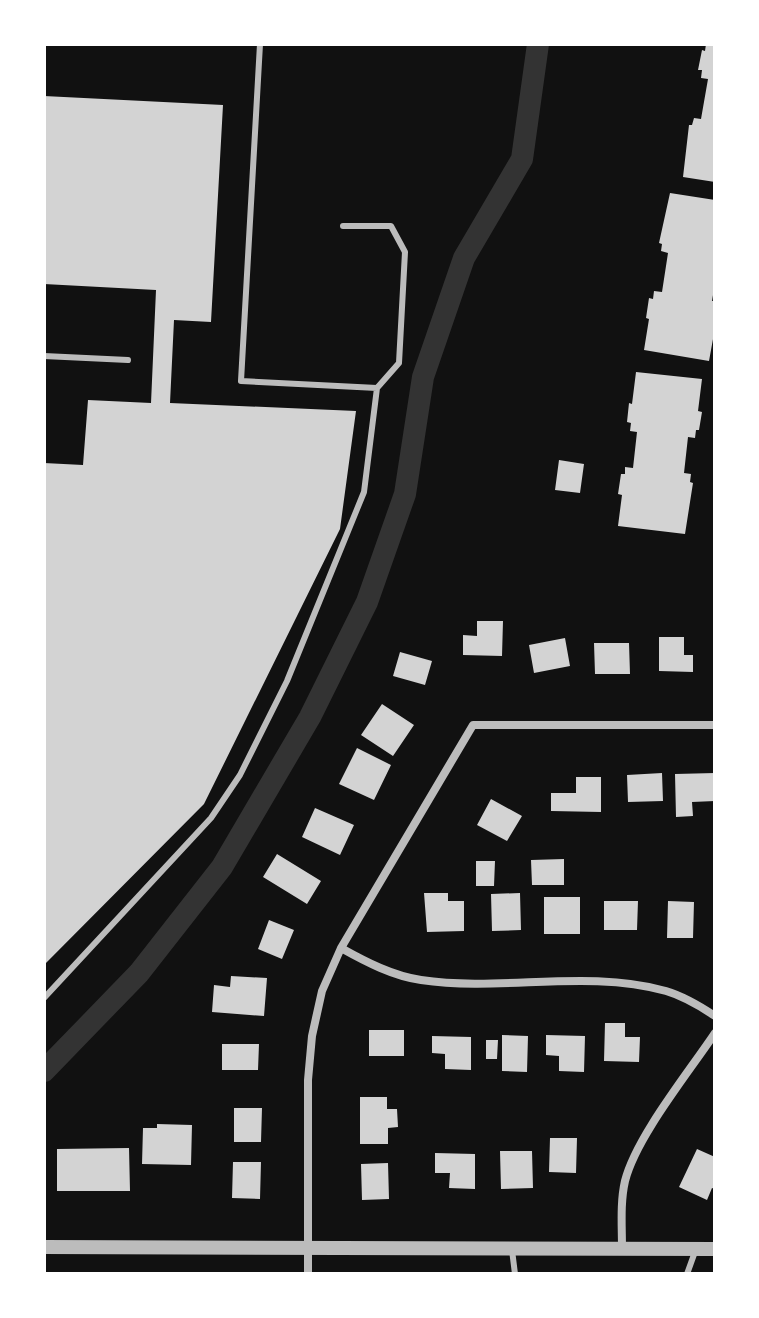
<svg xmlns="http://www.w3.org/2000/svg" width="759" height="1318" font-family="Arial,sans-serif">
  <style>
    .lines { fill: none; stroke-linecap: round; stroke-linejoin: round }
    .canal { stroke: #333; stroke-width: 22 }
    .building { fill: #d3d3d3 }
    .service { stroke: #bcbcbc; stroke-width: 6 }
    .minor { stroke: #bcbcbc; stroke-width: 8 }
    .tertiary { stroke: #bcbcbc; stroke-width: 14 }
  </style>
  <rect width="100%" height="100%" fill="#111"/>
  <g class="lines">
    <!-- canal -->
    <path class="canal" d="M44 1071 139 973 222 867 310 717 367 602 405 494 423 377 464 258 522 159 538 44"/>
  </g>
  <!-- building -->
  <path class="building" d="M706 44H715V182L683 177 689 125H692L694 118 701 119 708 79 701 78 702 70H698L702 50 705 51Z
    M44 96 223 105 211 322 174 320 170 403 356 411 340 529 204 804 44 965V463L83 465 88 400 151 403 156 290 44 284Z
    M670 193 715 200V283L712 301H715V328L709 361 644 350 649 319 646 318 649 298 653 299 654 291 662 292 668 253 661 251 662 244 659 243Z
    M636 372 702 379 698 411 702 412 699 430H696L695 438 688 437 684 473 691 474 690 482 693 483 685 534 618 526 622 495 618 494 621 474H625V467L633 468 637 432 630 431 631 423 627 422 629 403 632 404Z
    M559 460 584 464 580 493 555 490Z
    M477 621H503L502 656 463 655V635L477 636Z
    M659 637H684V655H693V672L659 671Z
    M565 638 570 666 534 673 529 645Z
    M594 643H629L630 674H595Z
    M400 652 432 661 425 685 393 676Z
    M382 704 414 725 393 756 361 735Z
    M357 748 391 765 374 800 339 784Z
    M662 773 663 801 628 802 627 775Z
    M715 773V801L692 802 693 816 676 817 675 774Z
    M576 777H601V812L551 811V793H576Z
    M491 799 522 816 507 841 477 825Z
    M315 808 354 825 340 855 302 837Z
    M277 854 321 881 307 904 263 877Z
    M564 859V885H532L531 860Z
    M476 861H495L494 886H476Z
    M424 893H448V901H464V931L427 932Z
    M520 893 521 930 492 931 491 894Z
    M544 897H580V934H544Z
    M604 901H638L637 930H604Z
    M668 901 694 902 693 938H667Z
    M269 920 294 930 282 959 258 949Z
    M231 976 267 978 264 1016 212 1012 214 985 230 987Z
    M605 1023H625V1037H640L639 1062 604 1061Z
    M369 1030H404V1056H369Z
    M502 1035 528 1036 527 1072 502 1071Z
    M546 1035 585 1036 584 1072 559 1071V1056L546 1055Z
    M432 1036 471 1037V1070L445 1069V1054L432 1053Z
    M486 1040H498L497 1059H486Z
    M222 1044H259L258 1070H222Z
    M360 1097H387V1109H397L398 1127 388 1128V1144H360Z
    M234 1108H262L261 1142H234Z
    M157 1124 192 1125 191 1165 142 1164 143 1128H157Z
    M550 1138H577L576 1173 549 1172Z
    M129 1148 130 1191H57V1149Z
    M697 1149 715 1157V1189L712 1188 707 1200 679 1187Z
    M500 1151H532L533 1188 501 1189Z
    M435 1153 475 1154V1189L449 1188 450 1173H435Z
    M233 1162H261L260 1199 232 1198Z
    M388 1163 389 1199 362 1200 361 1164Z"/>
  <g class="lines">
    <!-- service -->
    <path class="service" d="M260 44 241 381 377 388
      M44 356 128 360
      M44 998 211 818 240 775 287 681 364 492 377 388 399 363 405 252 391 226H343
      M512 1250 515 1274
      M687 1274 696 1249"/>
    <!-- minor -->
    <path class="minor" d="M341 948C366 962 393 976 421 980 502 992 586 969 666 991 683 996 700 1006 715 1016
      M622 1249C622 1226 620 1203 625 1181 636 1137 689 1072 715 1033
      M308 1274V1080L312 1036 322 991 341 948 473 725H715"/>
    <!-- tertiary -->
    <path class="tertiary" d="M44 1247 715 1249"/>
  </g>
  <!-- border -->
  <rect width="759" height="1318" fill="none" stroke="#ffffff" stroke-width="92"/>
</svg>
